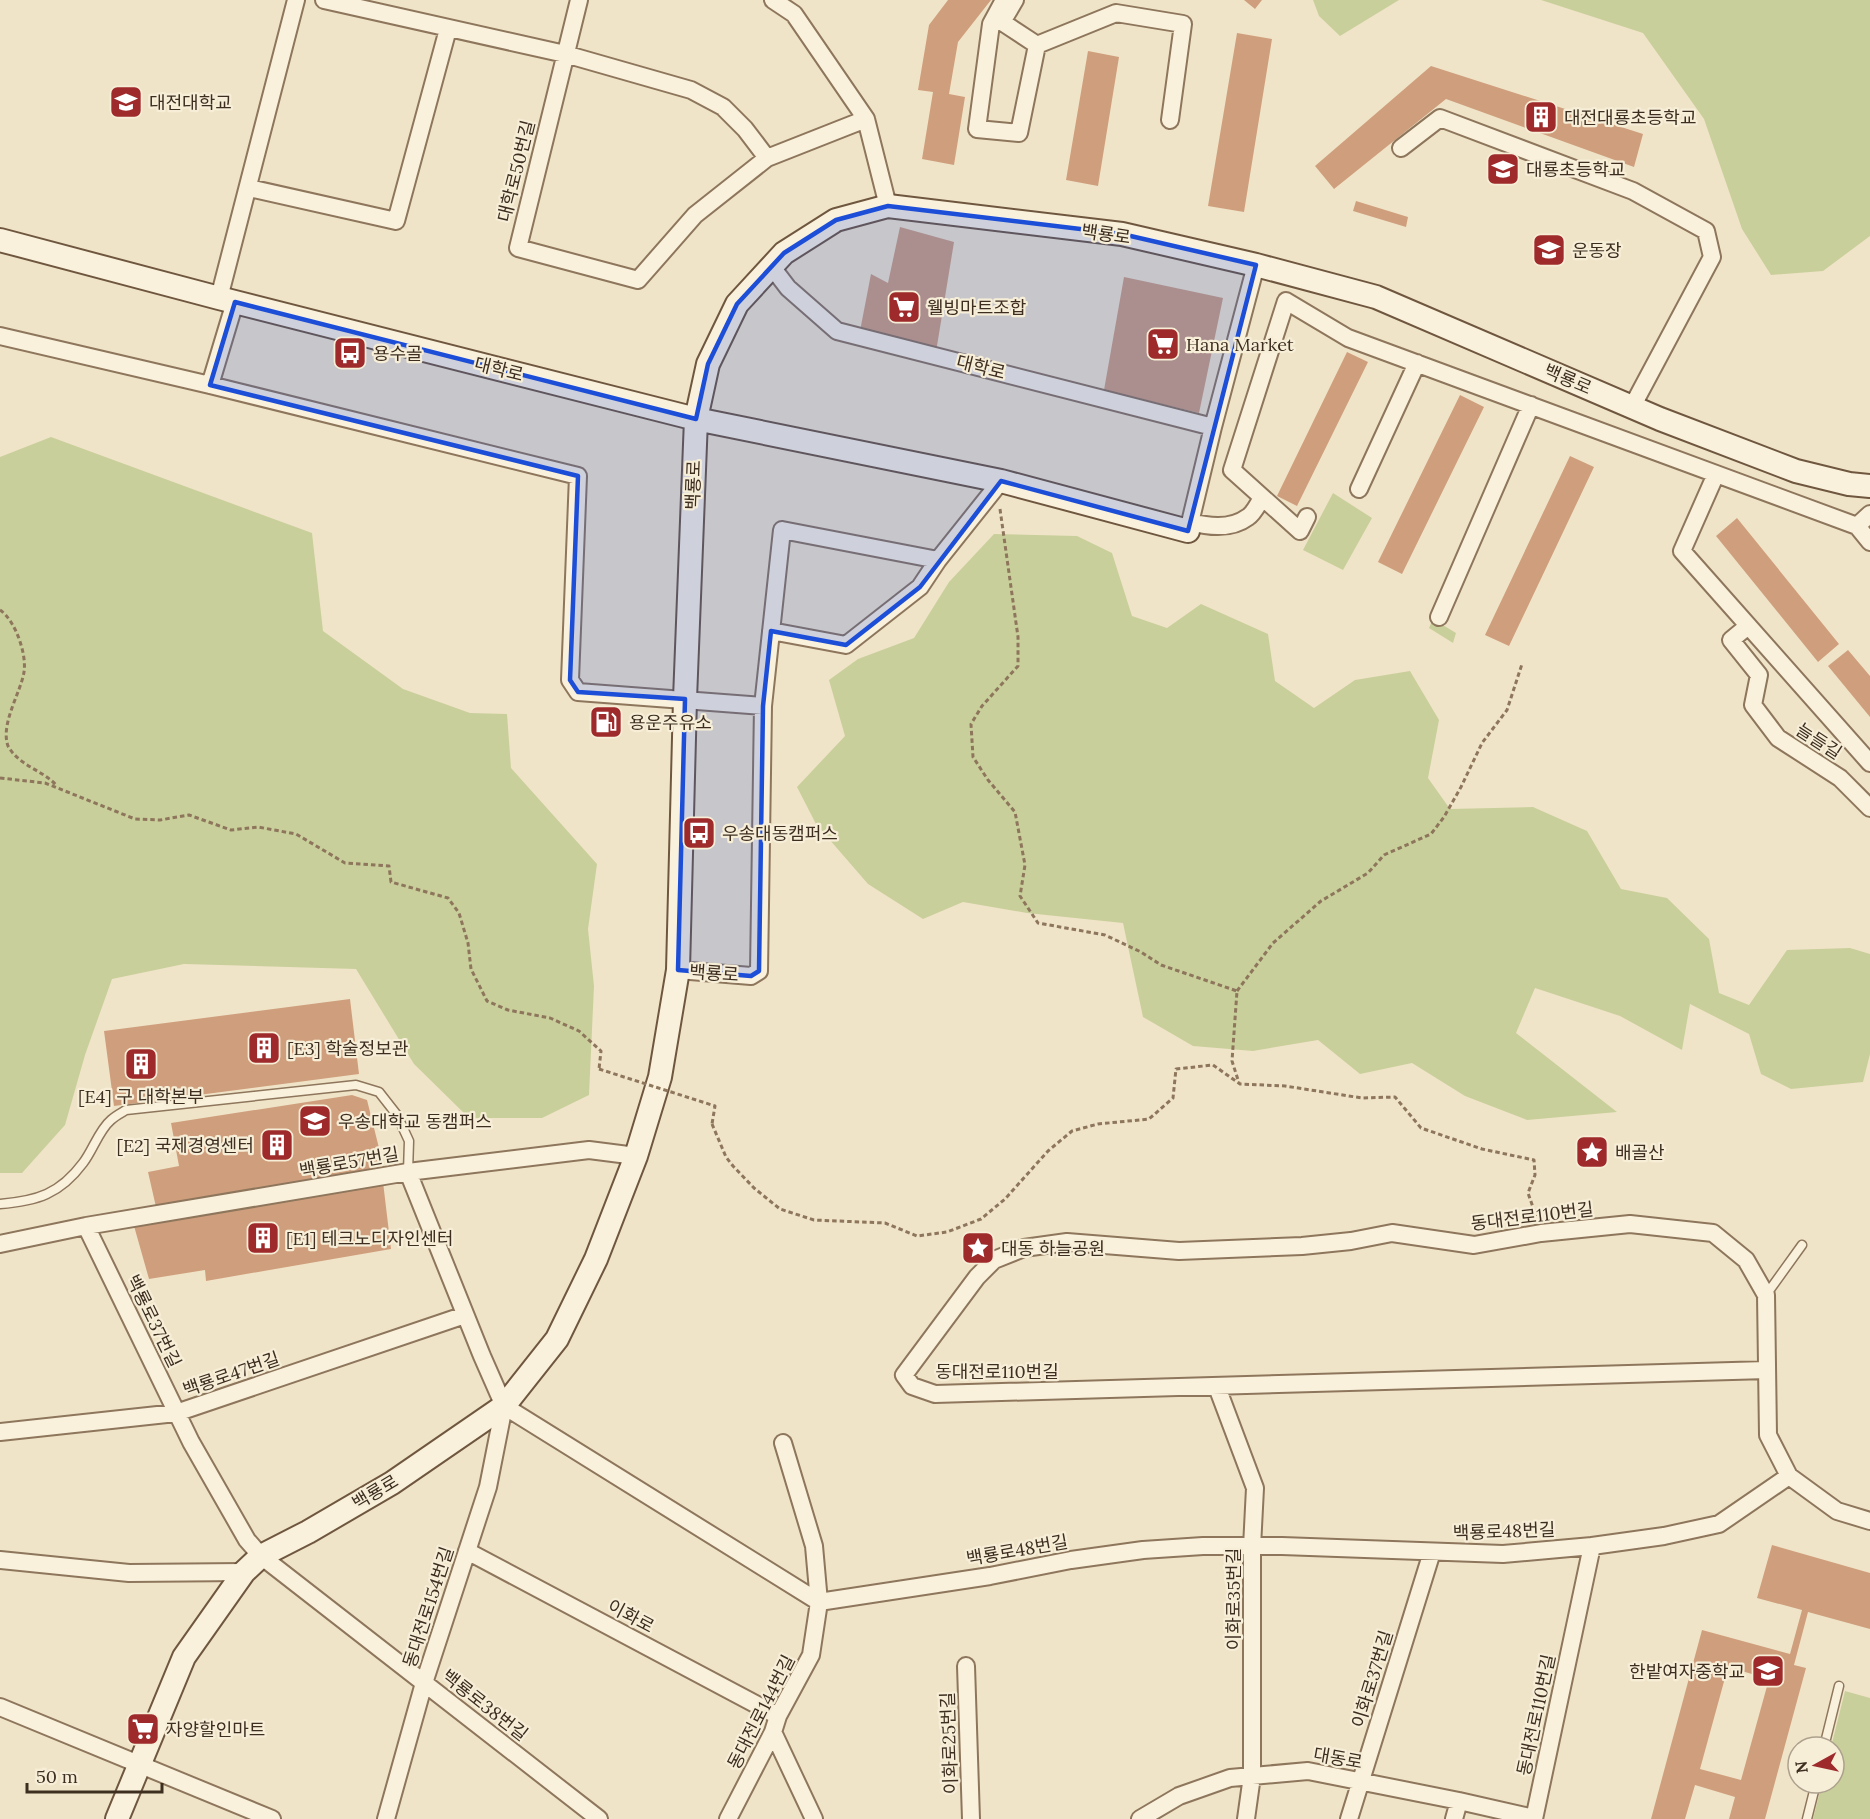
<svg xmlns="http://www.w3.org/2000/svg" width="1870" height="1819" font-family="Lora,'Noto Sans KR',serif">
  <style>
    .green { fill: #c9cf9b }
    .building { fill: #cf9f7d; fill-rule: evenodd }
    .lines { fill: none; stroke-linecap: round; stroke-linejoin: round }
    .service-casing { stroke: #8d765c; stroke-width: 11 }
    .minor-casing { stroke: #8d765c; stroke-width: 20 }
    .secondary-casing { stroke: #6f573f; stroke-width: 26 }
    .path { stroke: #8d765c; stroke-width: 3; stroke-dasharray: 4.5 3; stroke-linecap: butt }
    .service { stroke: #faf1dc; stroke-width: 8 }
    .minor { stroke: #faf1dc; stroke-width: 16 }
    .secondary { stroke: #faf1dc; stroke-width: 22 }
    .path-bridge { stroke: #8d765c; stroke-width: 3; stroke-dasharray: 4.5 3; stroke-linecap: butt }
    .marked { fill: #1d4ed8; fill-opacity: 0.2; stroke: #1d4ed8; stroke-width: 4.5; stroke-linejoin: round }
    .labels { text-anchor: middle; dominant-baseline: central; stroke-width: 4.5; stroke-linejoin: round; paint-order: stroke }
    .poi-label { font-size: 18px; fill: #3d2e20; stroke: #f7eed8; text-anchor: start }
    .street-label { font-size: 18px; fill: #3d2e20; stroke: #f7eed8 }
  </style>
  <rect width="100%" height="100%" fill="#f0e4c8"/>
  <!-- green -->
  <path class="green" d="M1313 0H1399L1340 36 1319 16Z
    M1541 0H1870V236L1823 271 1771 275 1742 229 1704 119 1643 33Z
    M51 437 312 533 323 631 403 689 470 713 507 714 511 768 597 864 588 929 594 986 589 1095 542 1118H469L414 1064 356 969 184 964 112 979 85 1055 65 1125 22 1173H0V457Z
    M1333 493 1372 518 1343 570 1303 550Z
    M994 534 1077 536 1112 553 1132 616 1167 628 1201 604 1268 634 1275 681 1314 708 1355 680 1410 671 1439 720 1428 778 1450 809 1533 807 1587 831 1621 889 1667 898 1709 939 1719 993 1749 1005 1787 950 1850 948 1870 954V1054L1863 1082 1791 1089 1761 1074 1749 1034 1690 1004 1682 1050 1620 1016 1535 988 1516 1033 1617 1112 1527 1120 1465 1096 1412 1063 1360 1074 1318 1040 1253 1051 1193 1046 1143 1017 1123 923 1027 913 963 902 923 919 868 884 816 824 797 787 845 736 829 680 858 659 914 638 949 582Z
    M1433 619 1456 633 1453 643 1429 628Z
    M1845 1691 1870 1698V1819H1813L1822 1783H1834V1747H1831Z"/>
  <!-- building -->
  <path class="building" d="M948 0H991L958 42 949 94 965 97 954 165 922 159 933 92 918 90 929 25Z
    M1244 0H1262L1255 9Z
    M1237 33 1272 39 1244 212 1208 206Z
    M1088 51 1119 57 1098 186 1066 180Z
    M1431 66 1643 134 1634 167 1446 99 1334 189 1315 166Z
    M1356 201 1408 217 1406 227 1353 211Z
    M900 227 954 242 936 352 860 331 871 274 888 283Z
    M1124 277 1223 298 1199 413 1104 390Z
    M1347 352 1368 362 1297 506 1277 496Z
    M1460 395 1484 407 1402 574 1378 562Z
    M1570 456 1594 467 1509 646 1485 635Z
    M1737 518 1839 644 1818 662 1716 536Z
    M1848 650 1870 676V717L1828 666Z
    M350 999 359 1074 114 1106 104 1031Z
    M352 1095 367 1100 384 1168 156 1207 148 1172 179 1166 171 1123Z
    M383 1182 391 1249 206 1281 205 1270 149 1279 134 1226Z
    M1772 1545 1870 1573V1629L1808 1612 1794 1665 1806 1668 1765 1819H1729L1735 1797 1695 1785 1685 1819H1651L1702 1630 1790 1654 1802 1610 1757 1598ZM1728 1667 1769 1679 1741 1780 1700 1769Z"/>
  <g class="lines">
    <!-- service casing -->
    <g class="service-casing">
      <path id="service" d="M0 1204C37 1201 60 1194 83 1163 93 1150 99 1130 111 1120 115 1116 121 1113 126 1110L356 1085 379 1092 397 1115 409 1141 408 1172
        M1766 1295 1802 1245
        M1824 1747 1839 1686
        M1807 1819 1816 1783"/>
    </g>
    <!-- minor casing -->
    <g class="minor-casing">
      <path id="minor" d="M324 0 565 54 691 90 723 107 745 129 767 158
        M579 0 518 248 638 280 695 215 767 158 866 119
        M773 0 794 14 866 119 888 206
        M1004 0 991 24 977 129 1019 133 1037 45 1002 22 1015 0
        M1037 45 1116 13 1183 24 1170 120
        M1401 148 1440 118 1633 191 1706 231 1712 257 1632 407
        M249 188 396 221 448 29
        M772 267 788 288 837 331 1213 427
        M219 298 296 0
        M0 336 210 385 578 476 570 680 578 692 763 706
        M210 385 235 302
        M1716 474 1682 551 1870 763
        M1359 489 1417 363
        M1307 517 1300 531 1232 470 1286 301 1348 338 1857 526 1870 542
        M1191 522C1209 527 1232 529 1248 517 1254 513 1259 503 1262 497
        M1857 526 1870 514
        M1188 531 1213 427 1256 265
        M1439 617 1531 405
        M1748 626 1731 640 1759 675 1753 705 1778 738 1840 778 1870 808
        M771 631 846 645 920 587 938 560 1001 481
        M678 970 751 976 759 971 763 706 782 530 938 560
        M408 1172 482 1356 504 1406
        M86 1226 191 1442 247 1540 261 1556 599 1819
        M0 1244 86 1226 408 1172 589 1150 636 1156
        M1217 1387 1255 1488 1252 1547V1776L1246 1819
        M504 1406 819 1602 990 1576 1071 1560 1143 1550 1203 1546H1282L1503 1554 1592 1546
        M0 1432 176 1413 465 1315
        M1789 1476 1837 1511 1870 1521
        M467 1551 778 1716
        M0 1560 129 1573 244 1572
        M966 1666 971 1819
        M0 1707 272 1819
        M773 1732 814 1819
        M386 1819 424 1683 488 1487 504 1406
        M728 1819 773 1732 778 1716 811 1655 819 1602 814 1546 783 1443
        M1140 1819 1179 1796 1230 1778 1308 1771 1459 1801 1534 1818
        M1349 1819 1432 1552
        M1454 1819 1459 1801
        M1534 1819 1592 1546 1664 1536 1719 1524 1789 1476 1768 1435 1766 1295 1746 1260 1713 1233 1630 1224 1541 1233 1474 1245 1392 1233 1351 1241 1302 1246 1179 1251 1067 1242 1024 1248 994 1260 977 1277 904 1375 912 1386 935 1394 1767 1370"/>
    </g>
    <!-- secondary casing -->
    <g class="secondary-casing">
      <path id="secondary" d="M0 240 219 298 696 419 1001 481 1188 531
        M117 1819 184 1657 244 1572 261 1556 308 1532 392 1483 504 1406 557 1339 596 1259 636 1156 660 1077 678 970 685 699 696 419 708 364 737 304 784 253 836 220 888 206 1122 234 1256 265 1376 297 1660 419 1796 471 1849 484 1870 486"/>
    </g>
    <!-- path -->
    <path class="path" d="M1000 509 1018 637V666L982 706 971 724 973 757 988 780 1015 812 1025 865 1020 896 1038 923 1105 935 1141 952 1161 965 1237 991 1232 1061 1239 1083
      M0 610C15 620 27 654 24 672 21 692 0 724 8 746 19 766 43 770 57 786
      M0 778 45 783 135 819 160 820 189 815 231 830 258 827 296 834 345 863 389 866 391 882 448 898 459 913 468 943 471 969 487 1001 508 1010 550 1018 579 1031 601 1051 599 1069
      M1237 991 1273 943 1321 901 1368 873 1384 855 1431 834 1444 817 1461 787 1482 743 1507 710 1522 664
      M712 1124 726 1157 733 1166 754 1188 780 1209 814 1220 885 1223 917 1236 947 1232 981 1219 1005 1199 1048 1151 1072 1131 1098 1124 1149 1119 1173 1098 1176 1069 1213 1065 1240 1084 1285 1086 1362 1098 1395 1097 1421 1128 1482 1149 1534 1160 1535 1175 1528 1193 1536 1216"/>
    <!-- service -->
    <use href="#service" class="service"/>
    <!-- minor -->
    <use href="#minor" class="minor"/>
    <!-- secondary -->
    <use href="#secondary" class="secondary"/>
    <!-- path-bridge -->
    <path class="path-bridge" d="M599 1069 715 1106 712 1124"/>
  </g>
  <!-- marked area -->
  <path class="marked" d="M888 206 1122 234 1256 265 1188 531 1001 481 920 587 846 645 771 631 763 706 759 971 751 976 678 970 685 699 578 692 570 680 578 476 210 385 235 302 696 419 708 364 737 304 784 253 836 220Z"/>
  <!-- icons -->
  <defs>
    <g id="university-square" transform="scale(1.725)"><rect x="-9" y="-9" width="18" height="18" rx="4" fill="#9e2a2b" stroke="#f7eed8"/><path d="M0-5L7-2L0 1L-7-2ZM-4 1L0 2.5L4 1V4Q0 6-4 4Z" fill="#fff"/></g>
    <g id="building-square" transform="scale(1.725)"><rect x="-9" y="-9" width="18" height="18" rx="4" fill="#9e2a2b" stroke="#f7eed8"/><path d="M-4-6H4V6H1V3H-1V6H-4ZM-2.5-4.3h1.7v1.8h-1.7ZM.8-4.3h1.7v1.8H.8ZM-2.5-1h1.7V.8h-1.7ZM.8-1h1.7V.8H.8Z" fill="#fff"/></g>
    <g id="school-square" transform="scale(1.725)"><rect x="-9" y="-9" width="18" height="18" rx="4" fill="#9e2a2b" stroke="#f7eed8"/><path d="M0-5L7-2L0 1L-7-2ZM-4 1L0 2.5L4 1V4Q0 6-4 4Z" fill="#fff"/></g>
    <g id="supermarket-square" transform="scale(1.725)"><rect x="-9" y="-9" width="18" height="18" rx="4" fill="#9e2a2b" stroke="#f7eed8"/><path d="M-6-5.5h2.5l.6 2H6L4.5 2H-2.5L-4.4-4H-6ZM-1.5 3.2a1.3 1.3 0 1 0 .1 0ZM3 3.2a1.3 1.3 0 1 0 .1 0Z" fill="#fff"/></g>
    <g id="bus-square" transform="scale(1.725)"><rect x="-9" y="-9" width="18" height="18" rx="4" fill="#9e2a2b" stroke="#f7eed8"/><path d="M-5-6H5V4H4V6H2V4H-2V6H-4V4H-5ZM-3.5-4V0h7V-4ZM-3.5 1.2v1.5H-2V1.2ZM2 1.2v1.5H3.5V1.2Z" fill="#fff"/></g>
    <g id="fuel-square" transform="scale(1.725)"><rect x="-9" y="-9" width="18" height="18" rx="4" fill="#9e2a2b" stroke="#f7eed8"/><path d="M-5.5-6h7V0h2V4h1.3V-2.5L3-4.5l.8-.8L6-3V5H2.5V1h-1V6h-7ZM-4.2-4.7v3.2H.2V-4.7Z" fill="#fff"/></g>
    <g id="sight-square" transform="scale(1.725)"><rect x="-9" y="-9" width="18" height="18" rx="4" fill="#9e2a2b" stroke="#f7eed8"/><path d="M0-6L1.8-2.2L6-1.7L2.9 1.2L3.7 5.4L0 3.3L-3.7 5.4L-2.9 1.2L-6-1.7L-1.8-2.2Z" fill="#fff"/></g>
  </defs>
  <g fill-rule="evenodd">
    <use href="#university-square" x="126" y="102"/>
    <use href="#building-square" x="1541" y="117"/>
    <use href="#school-square" x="1503" y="169"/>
    <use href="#school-square" x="1549" y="250"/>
    <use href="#supermarket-square" x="904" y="307"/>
    <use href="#supermarket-square" x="1163" y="344"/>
    <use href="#bus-square" x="350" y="353"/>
    <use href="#fuel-square" x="606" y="722"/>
    <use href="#bus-square" x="699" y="833"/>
    <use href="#building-square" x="264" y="1048"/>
    <use href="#building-square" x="141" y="1064"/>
    <use href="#university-square" x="315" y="1121"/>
    <use href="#building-square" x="277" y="1145"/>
    <use href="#sight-square" x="1592" y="1152"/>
    <use href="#building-square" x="263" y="1238"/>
    <use href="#sight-square" x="978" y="1248"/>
    <use href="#school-square" x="1768" y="1671"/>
    <use href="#supermarket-square" x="143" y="1729"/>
  </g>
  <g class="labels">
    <!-- poi labels -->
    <g class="poi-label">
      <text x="149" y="102">대전대학교</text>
      <text x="1564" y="117">대전대룡초등학교</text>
      <text x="1526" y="169">대룡초등학교</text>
      <text x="1572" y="250">운동장</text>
      <text x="927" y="307">웰빙마트조합</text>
      <text x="1186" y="344">Hana Market</text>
      <text x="373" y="353">용수골</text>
      <text x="629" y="722">용운주유소</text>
      <text x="722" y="833">우송대동캠퍼스</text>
      <text x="287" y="1048">[E3] 학술정보관</text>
      <text x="141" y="1096" text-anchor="middle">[E4] 구 대학본부</text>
      <text x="338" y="1121">우송대학교 동캠퍼스</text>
      <text x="254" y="1145" text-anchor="end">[E2] 국제경영센터</text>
      <text x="1615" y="1152">배골산</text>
      <text x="286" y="1238">[E1] 테크노디자인센터</text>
      <text x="1001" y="1248">대동 하늘공원</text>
      <text x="1745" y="1671" text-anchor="end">한밭여자중학교</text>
      <text x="166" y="1729">자양할인마트</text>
    </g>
    <!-- street labels -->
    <g class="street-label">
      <text transform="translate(516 171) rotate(-76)">대학로50번길</text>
      <text transform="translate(1106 234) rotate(8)">백룡로</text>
      <text transform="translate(981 367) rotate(14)">대학로</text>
      <text transform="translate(499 369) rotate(14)">대학로</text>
      <text transform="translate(1568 379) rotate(23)">백룡로</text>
      <text transform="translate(693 485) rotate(-88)">백룡로</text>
      <text transform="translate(1819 741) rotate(33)">늘들길</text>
      <text transform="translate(714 973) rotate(4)">백룡로</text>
      <text transform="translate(349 1162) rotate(-10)">백룡로57번길</text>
      <text transform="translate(1532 1216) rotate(-7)">동대전로110번길</text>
      <text transform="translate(154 1321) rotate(64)">백룡로37번길</text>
      <text x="997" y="1371">동대전로110번길</text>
      <text transform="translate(231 1374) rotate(-19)">백룡로47번길</text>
      <text transform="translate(375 1492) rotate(-31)">백룡로</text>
      <text transform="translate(1504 1531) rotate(-2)">백룡로48번길</text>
      <text transform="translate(1017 1550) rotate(-10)">백룡로48번길</text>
      <text transform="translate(1233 1599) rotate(-90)">이화로35번길</text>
      <text transform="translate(428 1607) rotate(-72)">동대전로154번길</text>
      <text transform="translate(631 1616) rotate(28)">이화로</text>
      <text transform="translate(1372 1679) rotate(-73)">이화로37번길</text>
      <text transform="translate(485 1705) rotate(38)">백룡로38번길</text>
      <text transform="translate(761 1712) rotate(-63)">동대전로144번길</text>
      <text transform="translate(1536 1715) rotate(-78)">동대전로110번길</text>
      <text transform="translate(949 1743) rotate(-92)">이화로25번길</text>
      <text transform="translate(1338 1758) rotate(10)">대동로</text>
    </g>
  </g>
  <!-- north arrow -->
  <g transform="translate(1816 1765) rotate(262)"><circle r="28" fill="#f7eed8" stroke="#ada18e" stroke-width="1.5"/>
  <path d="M0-4.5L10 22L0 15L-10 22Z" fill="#9e2a2b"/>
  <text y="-9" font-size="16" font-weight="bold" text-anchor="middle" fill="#3d2e20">N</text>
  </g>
  <!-- scale -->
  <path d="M27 1783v9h135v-9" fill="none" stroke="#3d2e20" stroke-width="3"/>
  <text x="36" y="1783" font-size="18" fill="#3d2e20" stroke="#f7eed8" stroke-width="4.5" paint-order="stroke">50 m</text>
</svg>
